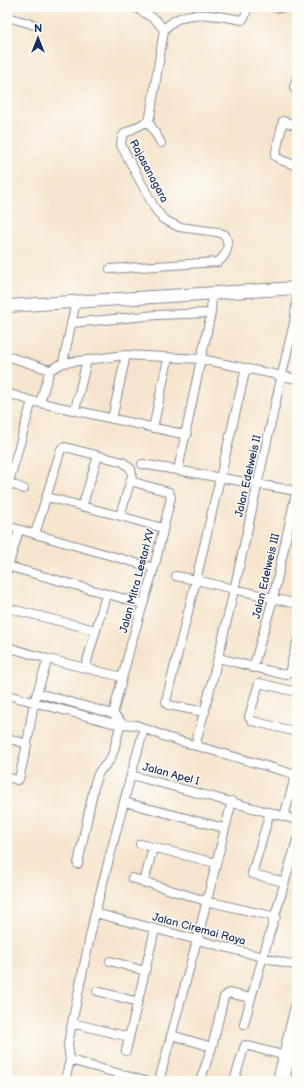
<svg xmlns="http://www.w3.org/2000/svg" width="304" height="1088" font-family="'Balsamiq Sans',sans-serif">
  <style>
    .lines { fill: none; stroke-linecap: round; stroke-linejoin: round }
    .street-casing { stroke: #888a96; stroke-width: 10 }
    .secondary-casing { stroke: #888a96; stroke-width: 14 }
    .street { stroke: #fff; stroke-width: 8 }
    .secondary { stroke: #fff; stroke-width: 12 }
    .labels { text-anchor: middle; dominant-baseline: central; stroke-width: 3; stroke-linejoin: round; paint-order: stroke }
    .street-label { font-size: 11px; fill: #1b2f5e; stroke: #fdfcf7 }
  </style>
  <rect width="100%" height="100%" fill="#fdfcf7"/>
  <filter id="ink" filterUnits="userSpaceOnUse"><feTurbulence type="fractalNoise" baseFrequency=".025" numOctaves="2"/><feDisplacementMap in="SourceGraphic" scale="8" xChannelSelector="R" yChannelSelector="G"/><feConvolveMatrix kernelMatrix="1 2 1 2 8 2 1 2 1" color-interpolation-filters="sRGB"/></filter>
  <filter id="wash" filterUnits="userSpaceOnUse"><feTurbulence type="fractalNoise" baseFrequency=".012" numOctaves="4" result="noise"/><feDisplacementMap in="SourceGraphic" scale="16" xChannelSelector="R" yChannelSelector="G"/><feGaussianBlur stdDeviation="0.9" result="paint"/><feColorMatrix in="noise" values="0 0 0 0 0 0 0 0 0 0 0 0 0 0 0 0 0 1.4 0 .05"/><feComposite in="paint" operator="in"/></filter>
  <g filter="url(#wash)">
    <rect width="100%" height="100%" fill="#f6e5ce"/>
  </g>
  <g filter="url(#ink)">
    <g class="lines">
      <!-- street casing -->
      <g class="street-casing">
        <path id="street" d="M274 7 281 8 282 7
          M7 17 35 25
          M164 30C182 6 217 16 242 20L245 16 248 7
          M297 77 294 88 297 91
          M148 121 161 143
          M297 126 283 121 275 156 281 160 297 166
          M110 269 218 262C227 255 230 245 225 235L217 232 179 227 163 219 154 207 121 145 122 137 125 133 148 121 150 117 164 30 156 20 135 7
          M76 301 63 363 126 355 201 359 211 313 212 292
          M71 323 157 315 211 313
          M7 356 50 370 63 363
          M246 368 196 580 297 604
          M7 393 32 401 187 435
          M40 402 50 370
          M75 410 87 360
          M112 419 126 355
          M153 428 168 359
          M142 464 297 491
          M178 470 201 359 297 379
          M7 482 24 489
          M9 482 32 401
          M82 507 98 456
          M120 516 163 528
          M7 526 154 568
          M35 534 61 449 65 447 123 462 131 469 132 476 120 516 47 497
          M7 566 143 604
          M7 571 19 530
          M176 576 196 580 166 701 168 705 205 712
          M7 608 95 630
          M7 647 48 659
          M218 658 286 675 289 673 297 642
          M85 668 106 595
          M253 668 273 599 297 488
          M297 692 259 683 249 717 252 721 297 732
          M38 693 113 714 121 722 114 750 110 760 99 772 95 782 78 864
          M7 695 112 723 136 725 166 737 297 775
          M113 714 131 644 154 568 171 497 169 492 130 481
          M7 738 27 744 34 702 48 659 122 677
          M195 746C234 606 260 464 294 323L297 298
          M131 775 144 729
          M7 777 17 780 19 779 27 744
          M124 802 224 828
          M270 812 252 874 285 882
          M284 816 296 774
          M140 844 216 863
          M132 878 206 901 276 917
          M144 883 153 847
          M95 913 297 966
          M110 961 145 971
          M97 991 138 1002
          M72 1023 129 1037
          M244 1024 251 998
          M171 1035 212 1047
          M126 1051 155 929
          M70 1060 145 1081
          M65 1081 70 1060 68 1044 72 1023 95 913 131 775 297 820
          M159 1081 197 940 232 801
          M200 1081 212 1047 224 997 229 993 251 998 297 840
          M234 1081 245 1045 297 1059
          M277 1081 297 997
          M285 1081 297 1028"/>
      </g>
      <!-- secondary casing -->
      <g class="secondary-casing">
        <path id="secondary" d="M7 306 297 288"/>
      </g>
      <!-- street -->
      <use href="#street" class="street"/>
      <!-- secondary -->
      <use href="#secondary" class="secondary"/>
    </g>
  </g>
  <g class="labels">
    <!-- street labels -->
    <g class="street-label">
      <text transform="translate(149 171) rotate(62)">Rajasanagara</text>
      <text transform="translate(248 476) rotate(-77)">Jalan Edelweis II</text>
      <text transform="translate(266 576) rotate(-77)">Jalan Edelweis III</text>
      <text transform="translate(137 581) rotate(-75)">Jalan Mitra Lestari XV</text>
      <text transform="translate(171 774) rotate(15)">Jalan Apel I</text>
      <text transform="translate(199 929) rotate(15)">Jalan Ciremai Raya</text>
    </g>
  </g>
  <!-- margin -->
  <rect width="304" height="1088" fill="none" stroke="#fdfcf7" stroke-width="24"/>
  <!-- north arrow -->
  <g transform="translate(38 38)" stroke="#fdfcf7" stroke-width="3" paint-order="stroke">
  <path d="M0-3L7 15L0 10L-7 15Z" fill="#1b2f5e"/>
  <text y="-6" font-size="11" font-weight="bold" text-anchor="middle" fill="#1b2f5e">N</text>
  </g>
</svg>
